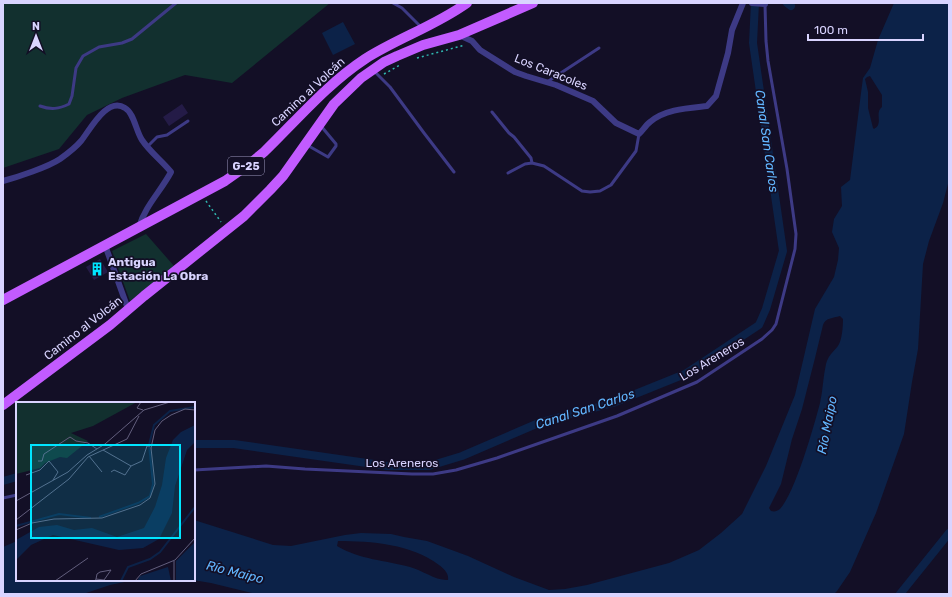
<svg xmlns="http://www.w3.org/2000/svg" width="952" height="597" font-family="Rubik,sans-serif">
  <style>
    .green { fill: #12302f }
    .water { fill: #0c2248; fill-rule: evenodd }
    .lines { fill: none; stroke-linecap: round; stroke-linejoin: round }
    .canal { stroke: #0c2248; stroke-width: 8 }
    .building { fill: #241b47 }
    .path { stroke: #2fb8b0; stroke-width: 1.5; stroke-dasharray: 2 3; stroke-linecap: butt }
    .service { stroke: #3d3a85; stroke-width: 3 }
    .minor { stroke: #3d3a85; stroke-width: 6 }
    .primary { stroke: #c25bff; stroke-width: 10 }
    .labels { text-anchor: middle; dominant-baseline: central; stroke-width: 3.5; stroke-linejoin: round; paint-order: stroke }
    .shield { fill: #130f26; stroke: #9e99be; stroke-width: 1 }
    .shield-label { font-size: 11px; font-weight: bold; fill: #d9d4ff }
    .street-label { font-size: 12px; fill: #d9d4ff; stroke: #130f26 }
    .poi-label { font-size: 12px; font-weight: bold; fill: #d9d4ff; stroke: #130f26; text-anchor: start }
    .water-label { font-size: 13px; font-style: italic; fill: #62b6ff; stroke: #130f26 }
    .inset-river { fill: none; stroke: #0c2248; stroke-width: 2 }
    .inset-road { fill: none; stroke: #625e7d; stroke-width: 1 }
    .view { fill: #00e5ff; fill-opacity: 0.15; stroke: #00e5ff; stroke-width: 2 }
    .inset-edge { fill: none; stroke: #d9d4ff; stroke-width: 2 }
  </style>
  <rect width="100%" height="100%" fill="#130f26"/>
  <!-- green -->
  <path class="green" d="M3 3H330L232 83 185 75 122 98 87 115 59 149 3 168Z
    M146 234 174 266 130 301 112 251Z"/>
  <!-- water -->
  <path class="water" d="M894 3H949V180L943 203 929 241 923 264 918 349 912 382 904 434 876 513 850 572 837 591 834 594H256L211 583 193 580 194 520 273 545 291 546 345 535 361 533 391 534 404 537 427 541 468 556 514 577 549 590 565 589 587 585 669 563 699 550 721 533 742 514 766 466 795 395 815 309 834 277 838 260 839 248 832 232 834 219 842 206 841 187 850 180 861 93 863 78 870 68 878 40ZM870 76 882 95V107C874 113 884 124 874 129L873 128 868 108V92L865 79 867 77ZM840 316 843 319C843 327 842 340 838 346 833 352 828 356 826 364 823 377 823 390 820 403 814 426 795 493 780 509 777 511 775 512 771 511L769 508 781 484 792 439 802 409 815 358 823 325C825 318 833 318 840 316ZM338 541C371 541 412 544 439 565 444 569 449 573 448 580 436 581 422 570 410 567 384 560 361 560 337 546Z
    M343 22 355 44 333 55 322 33Z
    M17 541V580H134L110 585 83 594H3V547Z"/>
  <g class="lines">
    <!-- canal -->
    <path class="canal" d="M787 3 791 6
      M194 444H234L388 466H429L462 456 541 422 613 403 685 374 759 325 766 309 783 251 753 43 755 3
      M3 481 17 477
      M900 594 949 533"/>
  </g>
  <!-- building -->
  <path class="building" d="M182 104 188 113 169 126 163 117Z
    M100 259 108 272 94 280 86 267Z"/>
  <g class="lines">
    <!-- path -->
    <path class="path" d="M417 58 465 45
      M384 74 400 65
      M206 201 221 222"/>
    <!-- service -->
    <path class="service" d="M393 3 402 8 421 27
      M373 70 390 87 424 133 454 172
      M547 82 599 48
      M40 106C51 110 59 109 69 104L72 96 76 68 83 56 99 47 122 43 132 39 176 3
      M492 112 509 133 514 137 531 158 532 163
      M307 145 328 157 336 146V144L321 126
      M148 146 157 137 167 135 188 121
      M508 173 525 164 532 163 544 166 582 191 590 192 600 191 611 185 636 151 639 134
      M194 470 266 466 305 469 412 474H433L456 470 497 458 617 416 697 382 762 339 772 330 776 324 795 249 796 234 787 169 768 61 766 41 765 5
      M3 498 17 495"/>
    <!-- minor -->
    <path class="minor" d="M752 3 765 4
      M459 35 472 41 480 50 515 72 526 76 556 85 593 101 616 123 639 134C643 130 646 125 650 122 665 109 689 108 707 106L716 96 728 53 732 30 743 3
      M3 181C18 177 48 167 60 159 67 154 76 147 81 141 90 130 107 96 125 108 134 113 136 131 142 140 150 152 162 161 171 172 161 191 145 206 139 227
      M105 245 128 309"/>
    <!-- primary -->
    <path class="primary" d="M3 300 225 181 252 162 264 152C297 120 327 84 365 59 398 38 435 26 467 3
      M3 405 110 325 144 296 244 216 270 190 283 176 334 104 361 78 384 62 397 56 423 45 459 35 533 3"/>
  </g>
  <!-- icons -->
  <defs>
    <g id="building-bare" transform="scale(1.08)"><path d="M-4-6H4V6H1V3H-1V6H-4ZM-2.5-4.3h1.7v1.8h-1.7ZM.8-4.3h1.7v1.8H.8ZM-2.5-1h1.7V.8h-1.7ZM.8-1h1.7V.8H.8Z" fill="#00e5ff" stroke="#130f26" stroke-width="2.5" paint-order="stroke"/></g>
  </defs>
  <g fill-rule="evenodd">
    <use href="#building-bare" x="97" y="269"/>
  </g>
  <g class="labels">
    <!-- shield labels -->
    <rect class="shield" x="228" y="157" width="36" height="18" rx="3"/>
    <g class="shield-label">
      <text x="246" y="166">G-25</text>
    </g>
    <!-- street labels -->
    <g class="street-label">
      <text transform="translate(551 72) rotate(22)">Los Caracoles</text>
      <text transform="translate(308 92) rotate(-43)">Camino al Volcán</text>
      <text transform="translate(83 328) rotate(-38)">Camino al Volcán</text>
      <text transform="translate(712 359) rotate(-31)">Los Areneros</text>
      <text x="402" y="463">Los Areneros</text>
    </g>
    <!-- poi labels -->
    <g class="poi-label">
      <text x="108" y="262">Antigua<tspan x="108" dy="14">Estación La Obra</tspan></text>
    </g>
    <!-- water labels -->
    <g class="water-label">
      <text transform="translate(767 141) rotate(82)">Canal San Carlos</text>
      <text transform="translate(585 409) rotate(-18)">Canal San Carlos</text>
      <text transform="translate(827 425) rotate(-79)">Río Maipo</text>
      <text transform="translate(235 572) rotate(14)">Río Maipo</text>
    </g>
  </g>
  <!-- overview -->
  <g transform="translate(16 402)">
    <rect width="179" height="179" fill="#130f26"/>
    <path d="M0 0H121L77 24 55 31 72 39 51 56 44 55 29 61 24 66 0 72Z" fill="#12302f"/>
    <path d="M179 23V40L171 48 159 84 156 111 143 137 127 146 103 148 37 133 15 143 0 158V138L23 125 41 123 58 128 76 126 101 135 128 126 139 105 146 83 150 56 157 38 165 30ZM179 140V179H160V159ZM152 165 155 179H121L124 174Z" fill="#0c2248"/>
    <path class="inset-river" d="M83 115 122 101 134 94 137 82 133 43 138 23 154 9 179 5M0 124 43 112 75 116M105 179 112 165 134 157 144 150 179 105"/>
    <path class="inset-road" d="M125 0 121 6 127 8M87 48 115 64 126 59 131 44H134M73 54 86 70M22 59H26L28 52 54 35 60 39 72 41 81 47M95 70 98 68 109 73 115 64M10 73 24 68 33 59 42 70 37 78M0 99 52 70 71 53 89 42 128 8 154 0M0 118 53 77 72 55 111 37 123 14M0 128 16 121 38 117 86 116 124 103 134 96 139 82 135 46 139 28 146 19 155 13 169 7 179 8M158 159V179M39 179 72 156M79 179 80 177 81 172 84 170 95 168 88 178 80 177M119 179 125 172 159 158 179 136"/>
    <path class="view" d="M15 43H164V136H15Z"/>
    <rect width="179" height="179" class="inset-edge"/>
  </g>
  <!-- border -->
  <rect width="952" height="597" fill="none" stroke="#d9d4ff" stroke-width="8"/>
  <!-- north arrow -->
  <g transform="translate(36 36)" stroke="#130f26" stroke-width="3" paint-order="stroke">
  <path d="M0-3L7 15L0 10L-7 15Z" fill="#d9d4ff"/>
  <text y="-6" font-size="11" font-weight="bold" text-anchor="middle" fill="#d9d4ff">N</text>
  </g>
  <!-- scale -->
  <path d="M808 34v6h115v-6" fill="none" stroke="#d9d4ff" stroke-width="2"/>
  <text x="814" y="34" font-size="12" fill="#d9d4ff" stroke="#130f26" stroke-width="3" paint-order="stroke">100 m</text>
</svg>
